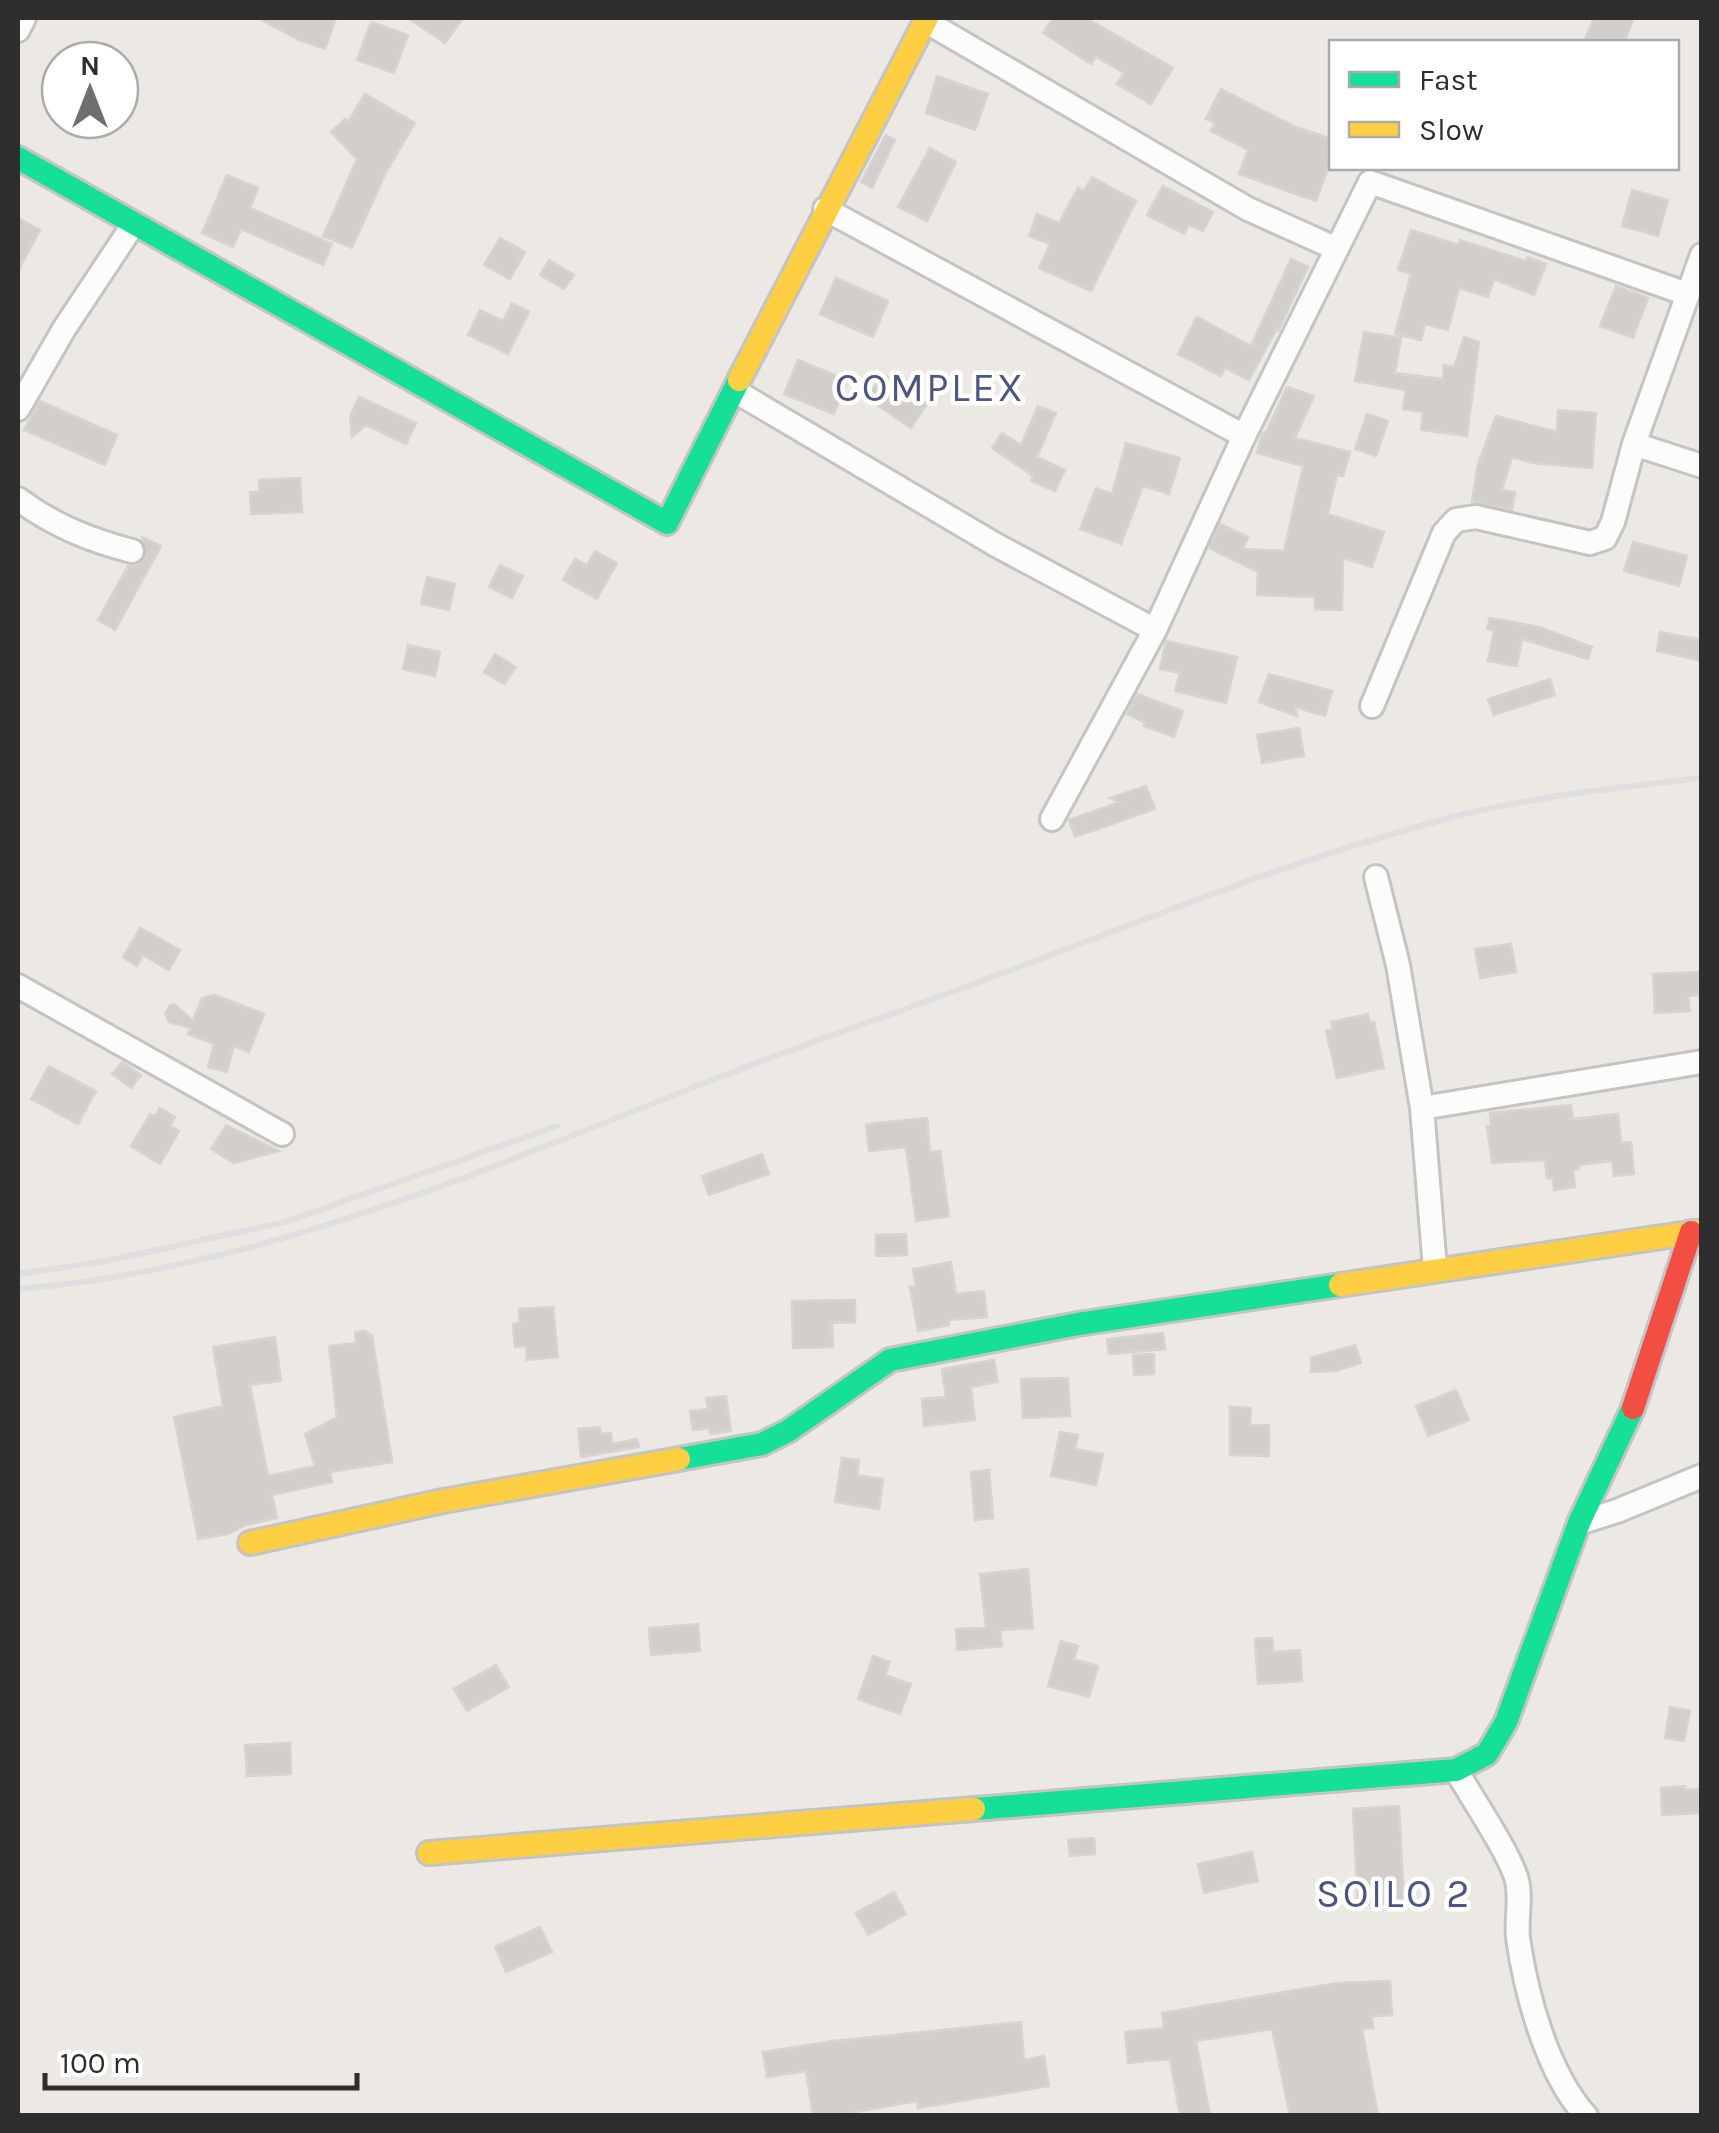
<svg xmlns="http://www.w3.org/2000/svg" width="1719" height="2133" font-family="Karla,sans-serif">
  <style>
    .building { fill: #d1cecb; stroke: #d7d4d0; stroke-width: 2.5 }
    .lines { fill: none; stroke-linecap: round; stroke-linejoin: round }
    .street-casing { stroke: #c5c4c5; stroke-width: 28 }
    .fast-casing { stroke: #c5c4c5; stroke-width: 28 }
    .slow-casing { stroke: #c5c4c5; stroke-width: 28 }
    .jam-casing { stroke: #c5c4c5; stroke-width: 28 }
    .street { stroke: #fcfcfb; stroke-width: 22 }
    .fast { stroke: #16e098; stroke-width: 22 }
    .slow { stroke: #ffcf43; stroke-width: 22 }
    .jam { stroke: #f24e42; stroke-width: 22 }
    .rail { stroke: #dfdfe1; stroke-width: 6 }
    .labels { text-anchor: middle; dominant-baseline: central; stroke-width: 9; stroke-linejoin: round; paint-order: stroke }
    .quarter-label { font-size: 40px; letter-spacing: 2.5px; fill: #4d5680; stroke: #fff }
  </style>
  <rect width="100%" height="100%" fill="#ece8e4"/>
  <!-- building -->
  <path class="building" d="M258 18H336L325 49 299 40Z
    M408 18H463L445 43Z
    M1053 18H1086L1173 68 1151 104 1117 84 1124 73 1096 57 1091 64 1043 33Z
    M1594 18H1634L1624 42H1584Z
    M371 22 408 35 394 73 357 60Z
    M937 76 988 94 975 130 926 113Z
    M1221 89 1296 127 1332 139V157L1316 201 1239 174 1248 150 1211 131 1215 123 1206 119Z
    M365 94 415 123 386 172 352 248 323 236 357 159 331 132 345 119 348 122Z
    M886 135 895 140 872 188 861 182Z
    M930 148 956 162 927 221 898 207Z
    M227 175 258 188 250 208 332 244 323 265 241 229 233 247 202 233Z
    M1092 177 1136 201 1091 291 1039 268 1050 244 1029 236 1037 214 1059 223 1078 188 1084 191Z
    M1163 186 1213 212 1203 231 1189 225 1184 234 1147 215Z
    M1632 190 1668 200 1658 236 1622 226Z
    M18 218 40 230 18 271Z
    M1411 230 1459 245 1460 240 1526 261 1528 257 1546 264 1534 295 1494 279 1488 297 1459 288 1448 330 1425 324 1421 340 1395 334 1411 274 1398 270Z
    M500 238 525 252 510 279 484 265Z
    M1291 259 1308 267 1278 331 1276 330 1249 380 1225 368 1221 376 1178 354 1197 317 1251 346Z
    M549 260 574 275 564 289 540 275Z
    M836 278 888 301 873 337 820 314Z
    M1616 286 1648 298 1633 338 1600 326Z
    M512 303 529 312 508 354 468 335 480 310 503 321Z
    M1364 332 1401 338 1395 373 1443 379 1444 365 1454 367 1464 337 1479 342 1467 436 1421 430 1423 412 1403 409 1406 390 1355 381Z
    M798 360 847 380 834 414 784 394Z
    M883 374 927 404 911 428 867 398Z
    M1287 387 1314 396 1295 438 1350 452 1343 476 1337 475 1328 514 1384 532 1372 567 1343 558 1342 610 1315 609V597L1257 595 1258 572 1209 548 1220 524 1248 537 1243 549 1284 551 1303 466 1257 453 1262 434 1267 430Z
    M359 397 416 423 406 444 366 425 352 437 350 416Z
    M40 401 117 435 105 465 24 430Z
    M1038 406 1056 413 1037 457 1065 470 1055 491 1031 481 1033 476 992 448 1002 433 1021 445Z
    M1558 410 1596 413 1592 468 1533 463 1512 457 1502 490 1515 492 1512 510 1472 502 1478 464 1496 416 1557 432Z
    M1367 414 1388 421 1376 456 1355 449Z
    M1126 443 1180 458 1169 494 1143 486 1121 544 1080 529 1096 488 1112 494Z
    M300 478 302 512 251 514 250 492H260L259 480Z
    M142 537 161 546 115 630 98 620 128 566 137 565 146 556Z
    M1633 542 1687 556 1679 586 1624 571Z
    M595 551 617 563 597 599 563 580 575 559 587 565Z
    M500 565 523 576 512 598 489 587Z
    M427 577 455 584 449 610 421 604Z
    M1490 618 1539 627 1592 647 1588 659 1522 639 1517 666 1488 661 1494 631 1487 629Z
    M1660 632 1702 640V661L1657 651Z
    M1166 641 1237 657 1226 703 1175 691 1180 673 1160 669Z
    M408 645 440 652 435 676 403 669Z
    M495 654 516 667 504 684 484 672Z
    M1269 674 1332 691 1325 716 1295 707 1297 716 1259 702Z
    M1550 679 1555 695 1494 715 1488 699Z
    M1137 694 1183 711 1174 737 1144 726 1145 723 1127 714Z
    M1299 728 1304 756 1262 763 1257 735Z
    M1146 786 1155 809 1075 837 1069 820 1120 802 1110 798Z
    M140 928 180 950 169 970 143 955 137 966 123 957Z
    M1511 944 1516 972 1480 978 1475 949Z
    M1699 972 1700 995 1688 996 1690 1011 1655 1013 1653 974Z
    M215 995 264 1014 249 1052 234 1046 227 1072 208 1067 214 1044 188 1034 191 1028 169 1022 165 1013 170 1005 174 1004 193 1021 202 998Z
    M1368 1014 1370 1023 1374 1022 1384 1068 1337 1078 1326 1031 1333 1029 1331 1022Z
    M122 1062 141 1075 131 1088 112 1074Z
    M49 1066 96 1091 78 1124 31 1099Z
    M1571 1105 1573 1119 1618 1114 1621 1143 1631 1142 1634 1174 1614 1176 1612 1161 1579 1165V1169L1573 1170 1575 1187 1554 1190 1553 1178H1547L1545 1160 1492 1163 1487 1126 1491 1125 1490 1113Z
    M160 1108 175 1117 170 1126 179 1131 160 1164 131 1146 150 1114 155 1116Z
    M927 1118 930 1152 940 1151 949 1216 916 1221 906 1147 869 1151 866 1124Z
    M226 1125 279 1151 234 1163 211 1149Z
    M762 1154 769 1174 709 1195 702 1176Z
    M906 1234 907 1255 876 1256V1235Z
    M951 1262 956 1294 984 1291 987 1317 948 1320 949 1325 918 1331 910 1287H916L913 1269Z
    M855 1300V1322L832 1323 833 1347 793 1348 792 1301Z
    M553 1307 558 1357 527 1360 526 1346 515 1347 513 1324 520 1323 519 1309Z
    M365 1331 372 1336 392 1462 330 1472 332 1482 272 1495 277 1518 246 1525 228 1534 198 1539 174 1417 223 1406 213 1347 275 1337 281 1381 250 1385 268 1476 315 1466 305 1434 337 1417 329 1346 356 1343 355 1332Z
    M1163 1333 1165 1349 1109 1354 1107 1339Z
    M1355 1345 1361 1363 1336 1371 1311 1372V1358Z
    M1154 1354V1374L1134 1375 1133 1355Z
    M994 1360 998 1382 971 1387 975 1420 924 1426 922 1399 946 1397 942 1369Z
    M1068 1378 1070 1416 1023 1418 1021 1379Z
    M1456 1390 1469 1420 1428 1436 1416 1406Z
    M726 1396 731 1431 710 1434 709 1428 693 1430 690 1411 708 1409 706 1398Z
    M1230 1407 1251 1408 1250 1425H1269V1456L1230 1455Z
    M600 1427 601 1434 611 1433 612 1444 637 1439 639 1447 581 1457 578 1429Z
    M1060 1432 1078 1435 1075 1449 1103 1454 1096 1485 1051 1476Z
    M842 1458 859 1460 857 1475 883 1479 879 1509 835 1502Z
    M989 1470 993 1518 975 1520 971 1472Z
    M1028 1569 1033 1628 1000 1630 1002 1646 957 1650 956 1629 986 1628 980 1574Z
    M698 1624 700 1651 651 1655 649 1628Z
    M1272 1638 1273 1652 1300 1650 1302 1681 1258 1684 1255 1639Z
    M1061 1641 1078 1646 1074 1659 1098 1666 1089 1697 1048 1686Z
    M873 1656 890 1662 885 1675 911 1684 900 1714 858 1699Z
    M496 1665 509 1687 467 1711 454 1689Z
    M1670 1707 1690 1711 1684 1741 1665 1738Z
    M290 1743 291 1774 247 1776 245 1745Z
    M1685 1786V1790L1702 1789V1813L1662 1815 1661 1788Z
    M1399 1806 1404 1903 1358 1905 1353 1809Z
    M1094 1838 1095 1854 1070 1856 1068 1840Z
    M1252 1852 1258 1881 1204 1893 1198 1864Z
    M894 1892 906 1914 868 1935 856 1913Z
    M540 1927 552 1952 506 1972 495 1947Z
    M1390 1981 1392 2015 1372 2016 1373 2028 1362 2029 1378 2116H1290L1272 2029 1196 2041 1210 2116H1180L1170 2059 1128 2063 1125 2032 1164 2028 1162 2013 1337 1983Z
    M1021 2022 1024 2060 1044 2056 1049 2086 918 2108 917 2101 833 2116H813L806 2071 767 2077 763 2052 833 2041Z"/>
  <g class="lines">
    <!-- street casing -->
    <g class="street-casing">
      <path id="street" d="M925 21 1248 209 1337 249
        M18 30 24 18
        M825 209 1244 436
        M735 391 996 545 1155 630
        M18 409 64 329 133 225
        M1634 444 1702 466
        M18 499C53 525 89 540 132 551
        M1372 706 1444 533 1456 520 1476 517 1590 543 1605 538 1613 522 1634 444 1702 255
        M1052 819 1155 630 1244 436 1370 182 1687 294
        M1376 877 1398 965 1422 1108 1435 1269
        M18 986 282 1134
        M1422 1108 1702 1062
        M1579 1523 1617 1511 1702 1476
        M1456 1770C1473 1800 1505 1846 1516 1877 1522 1895 1516 1919 1518 1938 1526 1994 1547 2073 1586 2116"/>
    </g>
    <!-- fast casing -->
    <g class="fast-casing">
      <path id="fast" d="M18 158 667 523 739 380
        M679 1459 762 1444 788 1431 890 1360 1078 1324 1340 1285
        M974 1809 1456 1770 1487 1754 1506 1722 1579 1523 1633 1408"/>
    </g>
    <!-- slow casing -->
    <g class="slow-casing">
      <path id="slow" d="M739 380 927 18
        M1340 1285 1702 1231
        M250 1543 443 1501 679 1459
        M429 1853 974 1809"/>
    </g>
    <!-- jam casing -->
    <g class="jam-casing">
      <path id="jam" d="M1633 1408 1691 1232"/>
    </g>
    <!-- street -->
    <use href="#street" class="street"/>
    <!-- fast -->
    <use href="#fast" class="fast"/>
    <!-- slow -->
    <use href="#slow" class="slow"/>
    <!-- jam -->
    <use href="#jam" class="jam"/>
    <!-- rail -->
    <path class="rail" d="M18 1274 106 1261 285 1222 557 1126
      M18 1289C252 1270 471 1176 687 1090 791 1048 898 1013 1003 973 1155 916 1307 854 1465 814 1543 795 1622 787 1702 778"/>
  </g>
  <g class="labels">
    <!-- quarter labels -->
    <g class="quarter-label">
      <text x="930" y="387">COMPLEX</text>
      <text x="1394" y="1893">SOILO 2</text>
    </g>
  </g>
  <!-- border -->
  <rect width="1719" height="2133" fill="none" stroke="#2e2e2e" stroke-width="40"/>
  <!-- legend -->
  <rect x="1329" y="40" width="350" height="130" fill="#ffffff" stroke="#ababab" stroke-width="2.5"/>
  <rect x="1349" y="72" width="50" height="15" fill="#16e098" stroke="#ababab" stroke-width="2.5"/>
  <text x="1419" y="90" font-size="30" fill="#2e2e2e">Fast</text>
  <rect x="1349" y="122" width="50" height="15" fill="#ffcf43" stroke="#ababab" stroke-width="2.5"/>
  <text x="1419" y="140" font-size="30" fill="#2e2e2e">Slow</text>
  <!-- north arrow -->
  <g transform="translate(90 90)"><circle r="48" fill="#ffffff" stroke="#ababab" stroke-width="2.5"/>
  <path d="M0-8L18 38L0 25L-18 38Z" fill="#706f6e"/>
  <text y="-15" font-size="28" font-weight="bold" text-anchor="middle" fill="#2e2e2e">N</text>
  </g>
  <!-- scale -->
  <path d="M45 2073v15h312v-15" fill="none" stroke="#2e2e2e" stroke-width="5"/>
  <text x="60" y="2073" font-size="30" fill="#2e2e2e" stroke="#ffffff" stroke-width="8" paint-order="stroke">100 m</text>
</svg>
